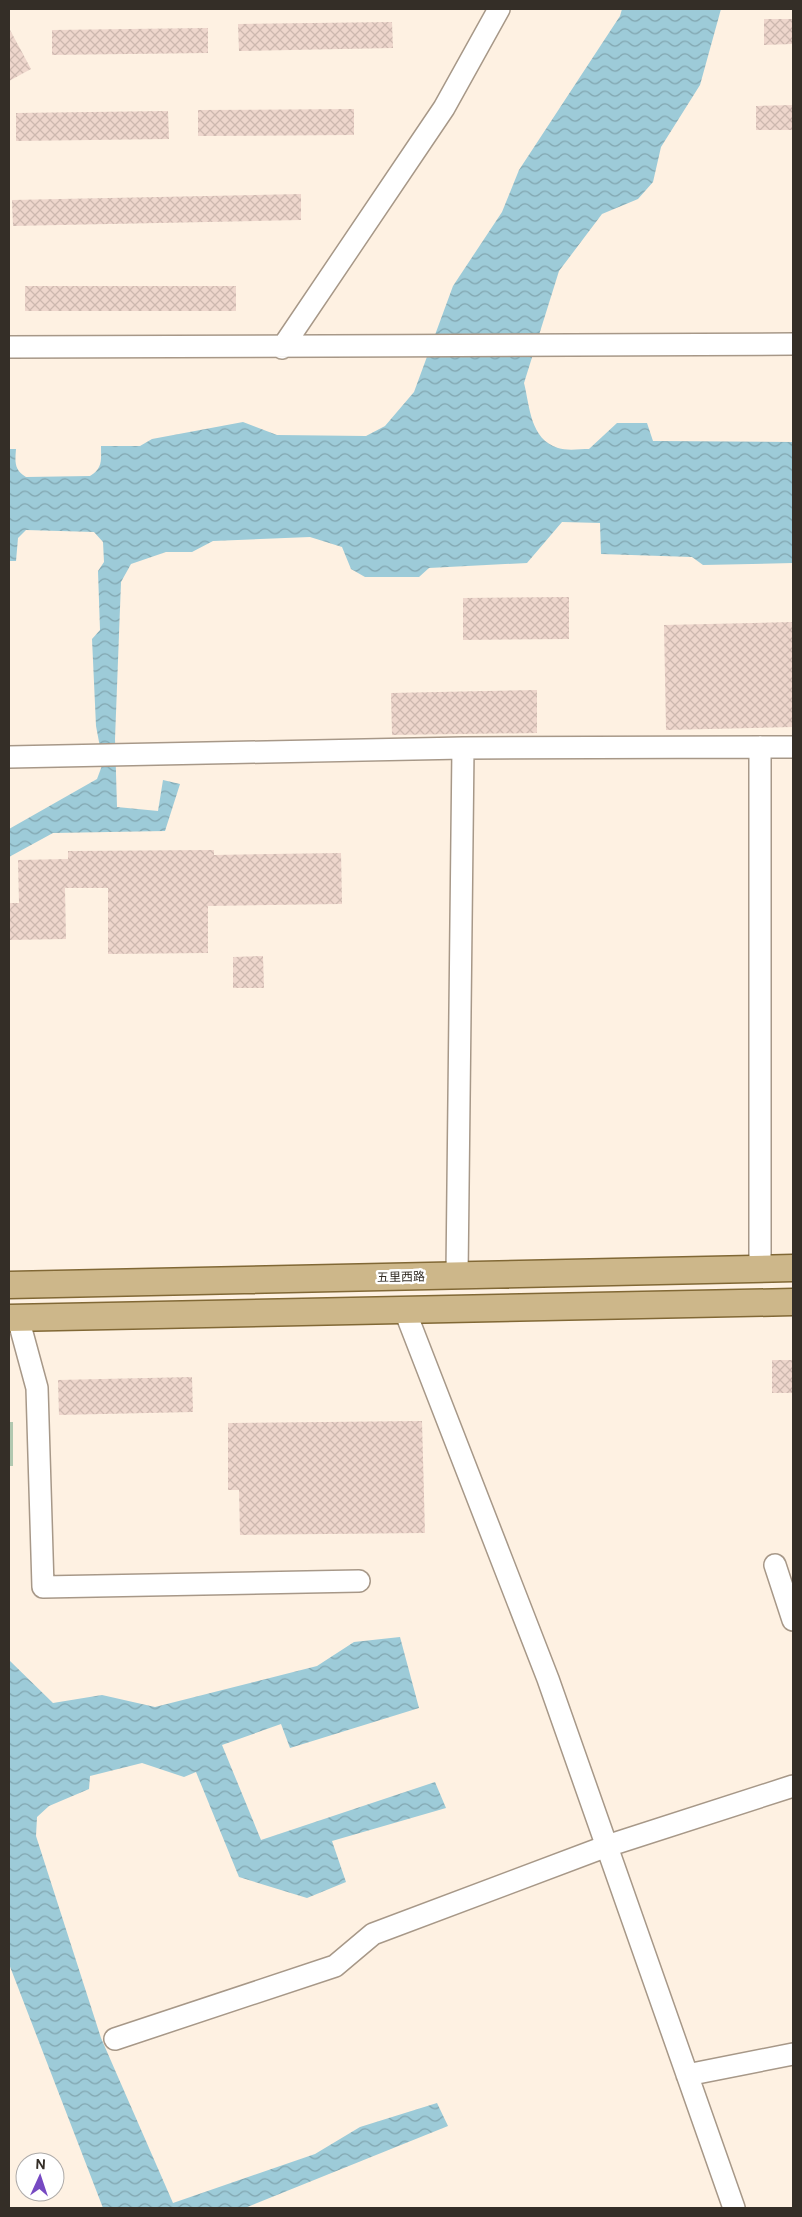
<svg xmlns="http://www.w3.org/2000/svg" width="802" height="2217" font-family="'DM Sans','Noto Sans SC',sans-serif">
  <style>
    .park { fill: #b1c8b0 }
    .water { fill: url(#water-waves) }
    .building { fill: url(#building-cross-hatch) }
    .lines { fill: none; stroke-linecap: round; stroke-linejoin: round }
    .minor-casing { stroke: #a79888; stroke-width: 24 }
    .major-casing { stroke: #816835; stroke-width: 29 }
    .minor { stroke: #fff; stroke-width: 21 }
    .major { stroke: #cdb78a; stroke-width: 26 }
    .labels { text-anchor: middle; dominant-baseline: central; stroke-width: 5; stroke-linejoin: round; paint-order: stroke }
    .street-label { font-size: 12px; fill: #342e27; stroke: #fff }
  </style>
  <defs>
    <pattern id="water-waves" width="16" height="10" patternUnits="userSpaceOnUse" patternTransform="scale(1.25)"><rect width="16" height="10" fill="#9dcbd8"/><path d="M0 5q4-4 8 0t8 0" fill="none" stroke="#81a5af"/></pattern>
    <pattern id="building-cross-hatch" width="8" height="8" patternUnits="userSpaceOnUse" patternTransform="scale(1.25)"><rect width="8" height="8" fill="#eed6cc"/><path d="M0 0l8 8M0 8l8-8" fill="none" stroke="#cdb8af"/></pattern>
  </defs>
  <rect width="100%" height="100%" fill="#fef1e2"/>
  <!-- park -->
  <path class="park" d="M9 1422H13V1466H9Z"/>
  <!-- water -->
  <path class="water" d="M622 9H721L700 85 661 147 653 182 638 199 602 214 559 271 524 383C530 407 530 439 558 448 567 451 580 449 589 449L617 423H647L653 441 793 442V563L703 565 692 557 601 554 600 523 562 522 527 563 429 568 419 577H365L351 569 342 547 310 537 213 541 192 552H166L131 564 121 582 115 739 117 807 158 811 163 780 180 784 165 831 53 833 9 857V829L97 779 103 763 96 726 92 639 100 630 98 571 104 562 103 542 94 532 26 530 18 538 16 561H9V449H16C15 462 14 470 26 477L90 476C103 468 101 460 101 446H140L152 439 243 422 277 435 366 436 385 426 414 392 453 286 502 212 519 170 620 16Z
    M400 1637 419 1708 290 1748 281 1724 222 1745 261 1840 435 1782 446 1808 332 1841 346 1882 307 1898 239 1877 196 1772 184 1777 142 1763 90 1776 89 1789 49 1806 37 1817 36 1836 101 2038 173 2203 315 2154 360 2127 437 2103 448 2126 245 2208H103L9 1964V1660L53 1703 102 1695 155 1707 317 1666 354 1642Z"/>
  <!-- building -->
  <path class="building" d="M764 19H793V44L764 45Z
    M392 22 393 48 239 51 238 24Z
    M9 28 31 69 9 81Z
    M208 28V53L52 55V30Z
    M793 105V130H756V106Z
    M354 109V135L198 136V110Z
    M168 111 169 139 16 141V113Z
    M301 194V220L13 226 12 200Z
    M25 286H236V311H25Z
    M569 597V639L463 640V598Z
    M793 622V727L666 730 664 625Z
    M537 690V733L392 735 391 693Z
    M214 850V855L341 853 342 904 208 906V953L108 954V888H65L66 939 9 940V903H19L18 860 68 859V851Z
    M263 956 264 988H233V957Z
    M772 1360H793V1393H772Z
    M192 1377 193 1412 59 1415 58 1380Z
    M422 1421 425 1533 240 1535 239 1490H228V1423Z"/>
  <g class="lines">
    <!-- minor casing -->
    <g class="minor-casing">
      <path id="minor" d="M9 347C270 348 532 344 793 344
        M282 348 444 108 499 9
        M9 757 463 748 793 747
        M760 1269V747
        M457 1275 463 748
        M405 1311 548 1679 734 2208
        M18 1318 37 1388 43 1587 359 1581
        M775 1565 793 1620
        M115 2039 335 1966 373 1934 607 1846 793 1786
        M687 2075 793 2054"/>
    </g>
    <!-- major casing -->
    <g class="major-casing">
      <path id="major" d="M9 1285 793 1268
        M9 1318 793 1302"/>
    </g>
    <!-- minor -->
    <use href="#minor" class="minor"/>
    <!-- major -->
    <use href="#major" class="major"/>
  </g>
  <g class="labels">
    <!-- street labels -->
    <g class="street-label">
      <text transform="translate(401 1277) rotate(-1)">五里西路</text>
    </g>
  </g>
  <!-- border -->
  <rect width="802" height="2217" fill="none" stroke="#342e27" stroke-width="20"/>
  <!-- north arrow -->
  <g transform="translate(40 2177) rotate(3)"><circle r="24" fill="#ffffff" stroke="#aeaba9"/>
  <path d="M0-4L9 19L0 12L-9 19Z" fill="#7649c2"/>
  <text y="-8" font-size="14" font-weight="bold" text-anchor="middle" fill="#342e27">N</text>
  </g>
</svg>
